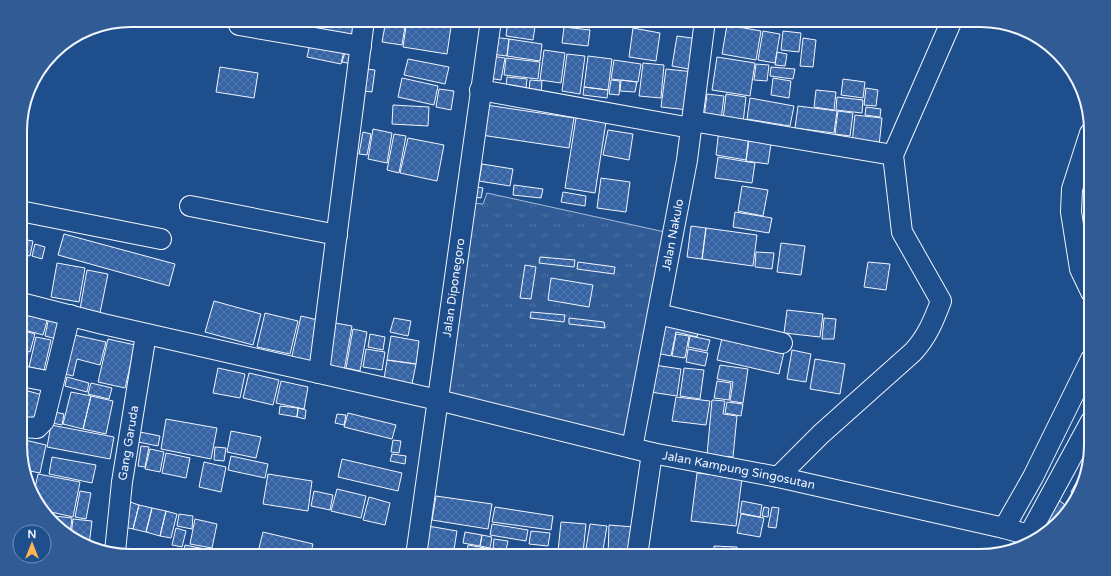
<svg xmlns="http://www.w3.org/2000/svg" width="1111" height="576" font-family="'Varela Round',sans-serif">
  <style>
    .grass { fill: url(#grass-tufts); stroke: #a8bbd7 }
    .building { fill: url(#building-cross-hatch); stroke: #f2f6ff }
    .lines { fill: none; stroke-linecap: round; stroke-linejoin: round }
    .minor-casing { stroke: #f2f6ff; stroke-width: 22 }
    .minor { stroke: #1f4e8c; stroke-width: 20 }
    .labels { text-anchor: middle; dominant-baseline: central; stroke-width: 3; stroke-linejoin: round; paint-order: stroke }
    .street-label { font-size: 12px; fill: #f2f6ff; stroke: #1f4e8c }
    .rim { fill: none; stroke: #f2f6ff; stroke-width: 2 }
  </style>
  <defs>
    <pattern id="grass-tufts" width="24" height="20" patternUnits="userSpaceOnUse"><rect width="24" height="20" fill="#305b95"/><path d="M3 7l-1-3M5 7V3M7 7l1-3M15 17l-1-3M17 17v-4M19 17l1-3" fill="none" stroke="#4e73a5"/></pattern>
    <pattern id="building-cross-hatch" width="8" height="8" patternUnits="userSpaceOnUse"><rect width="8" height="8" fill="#3563a3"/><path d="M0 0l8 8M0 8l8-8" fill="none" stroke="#537ab1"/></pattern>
  </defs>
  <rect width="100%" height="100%" fill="#1f4e8c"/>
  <!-- grass -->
  <path class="grass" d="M487 193 665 232 627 440 445 397 471 203 483 204Z"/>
  <!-- building -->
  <path class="building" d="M282 20H302L301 29 281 25Z
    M309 20H359L356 38 307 28Z
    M386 20H406L402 45 382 42Z
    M407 20 451 27 447 54 403 47Z
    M508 20H536L533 40 506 36Z
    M569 20H591L590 28 568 25Z
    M739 20H773L772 26Z
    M727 25 761 31 756 60 722 54Z
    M564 27 590 30 588 46 562 43Z
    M633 28 660 33 656 61 629 57Z
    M763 31 780 34 775 63 758 60Z
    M783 31 801 33 799 52 781 50Z
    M677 36 699 39 694 70 672 66Z
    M493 37 509 39 507 56 491 54Z
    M803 38 816 40 813 67 800 66Z
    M311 39 345 46 341 64 307 57Z
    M509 39 542 44 540 61 507 56Z
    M346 49 356 52 353 64 342 62Z
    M544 50 565 53 561 83 540 80Z
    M777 52 787 54 785 66 775 65Z
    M567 54 585 56 580 94 562 91Z
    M491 56 505 58 501 80 488 78Z
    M588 56 612 59 608 90 584 87Z
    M717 57 755 63 750 96 712 90Z
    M506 58 540 62 538 79 504 75Z
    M408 59 449 67 445 84 404 75Z
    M614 60 641 64 638 82 611 79Z
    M643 63 664 65 661 98 639 96Z
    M756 64 769 65 767 81 754 80Z
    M220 67 258 73 254 98 216 92Z
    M771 67 795 69 793 79 770 76Z
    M366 69 375 70 372 92 363 91Z
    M666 69 694 72 689 110 661 107Z
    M507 77 527 79 526 88 506 86Z
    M402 78 438 86 434 105 398 97Z
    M773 78 791 81 789 98 771 95Z
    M843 79 865 82 863 98 841 95Z
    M530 80 542 81 541 93 529 91Z
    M611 80 620 81 619 95 609 94Z
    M621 80 637 82 635 92 620 91Z
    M584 87 608 90 607 98 583 95Z
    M866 88 878 90 876 106 864 105Z
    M439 89 454 91 451 110 436 107Z
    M816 90 836 92 834 110 814 107Z
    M707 94 724 96 721 120 704 118Z
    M726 94 746 97 743 123 723 120Z
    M837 97 863 100 862 113 836 110Z
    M750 98 794 106 790 126 747 119Z
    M393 105 429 107 428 126 392 124Z
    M486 105 574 118 569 148 481 135Z
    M798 106 837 111 834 133 795 128Z
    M866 107 881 109 880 117 865 115Z
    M838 111 853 113 850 136 835 134Z
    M855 115 882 118 879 146 852 143Z
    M576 118 606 122 595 193 565 188Z
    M373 129 392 133 387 163 368 159Z
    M719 129 749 134 746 160 716 155Z
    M608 130 633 134 629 160 603 155Z
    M363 132 371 134 367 155 359 154Z
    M394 134 406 136 399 173 387 170Z
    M750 134 772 137 768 164 746 161Z
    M408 138 444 145 437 181 400 173Z
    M718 157 755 163 752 183 715 178Z
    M482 164 513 169 510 186 479 181Z
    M601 178 630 182 626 212 597 208Z
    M514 185 543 189 541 198 513 195Z
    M470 186 483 188 481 198 468 196Z
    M742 186 768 190 763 216 738 211Z
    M563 192 586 196 585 206 561 202Z
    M735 212 772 218 769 233 733 227Z
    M691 226 706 228 702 259 687 257Z
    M706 228 757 235 753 266 702 259Z
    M64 234 175 264 169 286 58 255Z
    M21 239 33 241 30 256 21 254Z
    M781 243 805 246 801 275 777 272Z
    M35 244 45 247 42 259 32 256Z
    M756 252 774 253 772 269 755 267Z
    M540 257 575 260 574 267 539 263Z
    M578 262 615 267 614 274 577 269Z
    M868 262 890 264 886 290 864 287Z
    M57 263 85 268 79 302 51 297Z
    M525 265 536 267 531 299 520 298Z
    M87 270 108 274 100 313 80 309Z
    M551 278 593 285 589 307 548 300Z
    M214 301 261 314 253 345 205 332Z
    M27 308 49 314 43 335 21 329Z
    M787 310 823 314 820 337 784 333Z
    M531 312 565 315 564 322 530 318Z
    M265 313 298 321 290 354 257 347Z
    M301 316 322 321 312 365 291 360Z
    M49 317 61 320 57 339 45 336Z
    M394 318 411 321 408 336 390 332Z
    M569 318 604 322 605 328 569 324Z
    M824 318 836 319 834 339H822Z
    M663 320 699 328 697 337 676 332 671 356 656 353Z
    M330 322 352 326 344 371 322 367Z
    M353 329 367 332 360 371 346 368Z
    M21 330 35 334 30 352 21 350Z
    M70 334 106 342 100 365 77 359 73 376 61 373Z
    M370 334 385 337 383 350 368 347Z
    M676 334 689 336 685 358 672 356Z
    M391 336 419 341 416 364 387 360Z
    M690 336 710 340 707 351 688 347Z
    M36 337 51 340 44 370 29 367Z
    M722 338 784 352 779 374 717 360Z
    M108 339 135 345 125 388 98 382Z
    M366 349 385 352 382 370 363 367Z
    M688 349 708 353 705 366 686 362Z
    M792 350 811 354 806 382 787 379Z
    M21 351 28 353 22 374 21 373Z
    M815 359 845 364 840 394 810 389Z
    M387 360 416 364 412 384 384 379Z
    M654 365 681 369 677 396 650 392Z
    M720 365 748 369 743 403 730 401 733 382 717 379Z
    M218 368 245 374 240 398 213 393Z
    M684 368 704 370 700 399 680 396Z
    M249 373 279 380 273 405 243 398Z
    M67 377 89 383 87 392 65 386Z
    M281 381 308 387 304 409 276 403Z
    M717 381 731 383 729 400 714 398Z
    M91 383 112 388 109 399 88 394Z
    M21 389 27 391 21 413Z
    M28 391 46 396 39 423 21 418Z
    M71 392 91 396 83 429 63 424Z
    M91 396 113 401 106 434 83 429Z
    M676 397 710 401 706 425 672 421Z
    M712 400 725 401 723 414 737 416 733 457 707 455Z
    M727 402 743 404 741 416 725 413Z
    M280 406 298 408 297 417 279 414Z
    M298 408 306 410 305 419 297 417Z
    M50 411 64 414 62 425 47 422Z
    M348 413 396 425 392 439 344 427Z
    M337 414 346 415 344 425 335 423Z
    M166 419 217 428 211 459 161 449Z
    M51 425 114 437 110 459 47 447Z
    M135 431 160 436 158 446 133 441Z
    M231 431 261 437 256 458 227 452Z
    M21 440H25L21 458Z
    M25 440 46 445 40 473 25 470 21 459Z
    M393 440 401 441 399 453 391 452Z
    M141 446 149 447 145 467 138 466Z
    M215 447 226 448 224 461 214 460Z
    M150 449 164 452 160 472 145 469Z
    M166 453 190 458 186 478 162 473Z
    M392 454 406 456 405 464 390 461Z
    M231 456 268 464 265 478 228 470Z
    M52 457 96 465 92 483 49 474Z
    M342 459 402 473 398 491 338 477Z
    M204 462 226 467 221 492 199 487Z
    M1082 472 1084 473 1078 496 1071 492Z
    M697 473 742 478 736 526 691 521Z
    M38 474 80 482 73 517 42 510 34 492Z
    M268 474 312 481 308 511 263 504Z
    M337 489 366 496 361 518 331 511Z
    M80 491 91 493 86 519 75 517Z
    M314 491 333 495 330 510 311 506Z
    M436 496 492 504 488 529 432 520Z
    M369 497 390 503 385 525 363 520Z
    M1057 499 1068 507 1049 529 1041 524Z
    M742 501 762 505 760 517 740 513Z
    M130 502 139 505 133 529 124 527Z
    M139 505 152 508 146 532 133 529Z
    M495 507 553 516 551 530 492 522Z
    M764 507 769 508 768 517 762 516Z
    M772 507 779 508 776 528 768 527Z
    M152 508 166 511 160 536 146 532Z
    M166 511 177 514 171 538 160 536Z
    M179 514 193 516 192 529 177 526Z
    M741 514 764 518 760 537 737 533Z
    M46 515 72 518 70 534Z
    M73 519 92 521 89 546 82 544 71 535Z
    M195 519 217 524 212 548 190 544Z
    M561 522 586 524 583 553 558 551Z
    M492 524 528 530 526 541 490 535Z
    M590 524 607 526 602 556 585 554Z
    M609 525 634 527 632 556H608Z
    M428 526 457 531 453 556H423Z
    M176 528 186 531 182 547 172 545Z
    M531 531 550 533 548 546 529 544Z
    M263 532 313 544 310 556H257Z
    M465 532 482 535 480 546 463 543Z
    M482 535 492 537 490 548 480 546Z
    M494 539 508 541 506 550 493 548Z
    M185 545 210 550 209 556H183Z
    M468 545 502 551 501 556H466Z
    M714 546 737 547 736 556H714Z
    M331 551 347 556H329Z
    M211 553 226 556H211Z
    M354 553 366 556H353Z
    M648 554 679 556H648Z"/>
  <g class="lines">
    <!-- minor casing -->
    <g class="minor-casing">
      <g id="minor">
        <path d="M239 25 361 46"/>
        <path d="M480 90 691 128"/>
        <path d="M692 121 893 155"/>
        <path d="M1090 133 1072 189 1071 212 1080 269 1091 292"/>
        <path d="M190 206 337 235"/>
        <path d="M20 211 161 239"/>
        <path id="s1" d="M21 303 103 324 438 400 652 453 778 477 1004 528 1040 538"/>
        <path d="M658 314 782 343"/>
        <path d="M319 373 364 20"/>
        <path d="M21 376 52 382"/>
        <path d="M21 427 37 428 44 421 70 315"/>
        <path id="s2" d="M632 448 687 160 705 20"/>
        <path d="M778 477 821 434 913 352C927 337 934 320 941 301L902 232 893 155 952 20"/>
        <path d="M1004 528 1033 477 1091 359"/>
        <path d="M1029 535 1091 421"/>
        <path id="s3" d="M115 552 122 482 146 334"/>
        <path id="s4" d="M416 556 491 20"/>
        <path d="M637 556 652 453"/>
      </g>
    </g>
    <!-- minor -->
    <use href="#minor" class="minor"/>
  </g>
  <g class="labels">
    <!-- street labels -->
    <g class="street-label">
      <text stroke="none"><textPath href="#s2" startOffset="217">Jalan Nakulo</textPath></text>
      <text stroke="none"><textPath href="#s4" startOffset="271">Jalan Diponegoro</textPath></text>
      <text stroke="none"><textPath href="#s3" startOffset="110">Gang Garuda</textPath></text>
      <text stroke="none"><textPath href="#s1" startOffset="737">Jalan Kampung Singosutan</textPath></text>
    </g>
  </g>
  <!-- crop -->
  <path d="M0 0H1111V576H0ZM131 27H980A104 104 0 0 1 1084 131V445A104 104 0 0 1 980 549H131A104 104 0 0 1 27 445V131A104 104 0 0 1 131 27Z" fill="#305b95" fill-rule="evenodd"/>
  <path class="rim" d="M131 27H980A104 104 0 0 1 1084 131V445A104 104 0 0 1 980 549H131A104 104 0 0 1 27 445V131A104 104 0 0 1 131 27Z"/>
  <!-- north arrow -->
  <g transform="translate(32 544)"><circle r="19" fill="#1f4e8c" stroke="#7391ba"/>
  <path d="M0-3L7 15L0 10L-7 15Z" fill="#ffb74d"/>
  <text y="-6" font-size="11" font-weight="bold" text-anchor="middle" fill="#f2f6ff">N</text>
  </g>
</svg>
